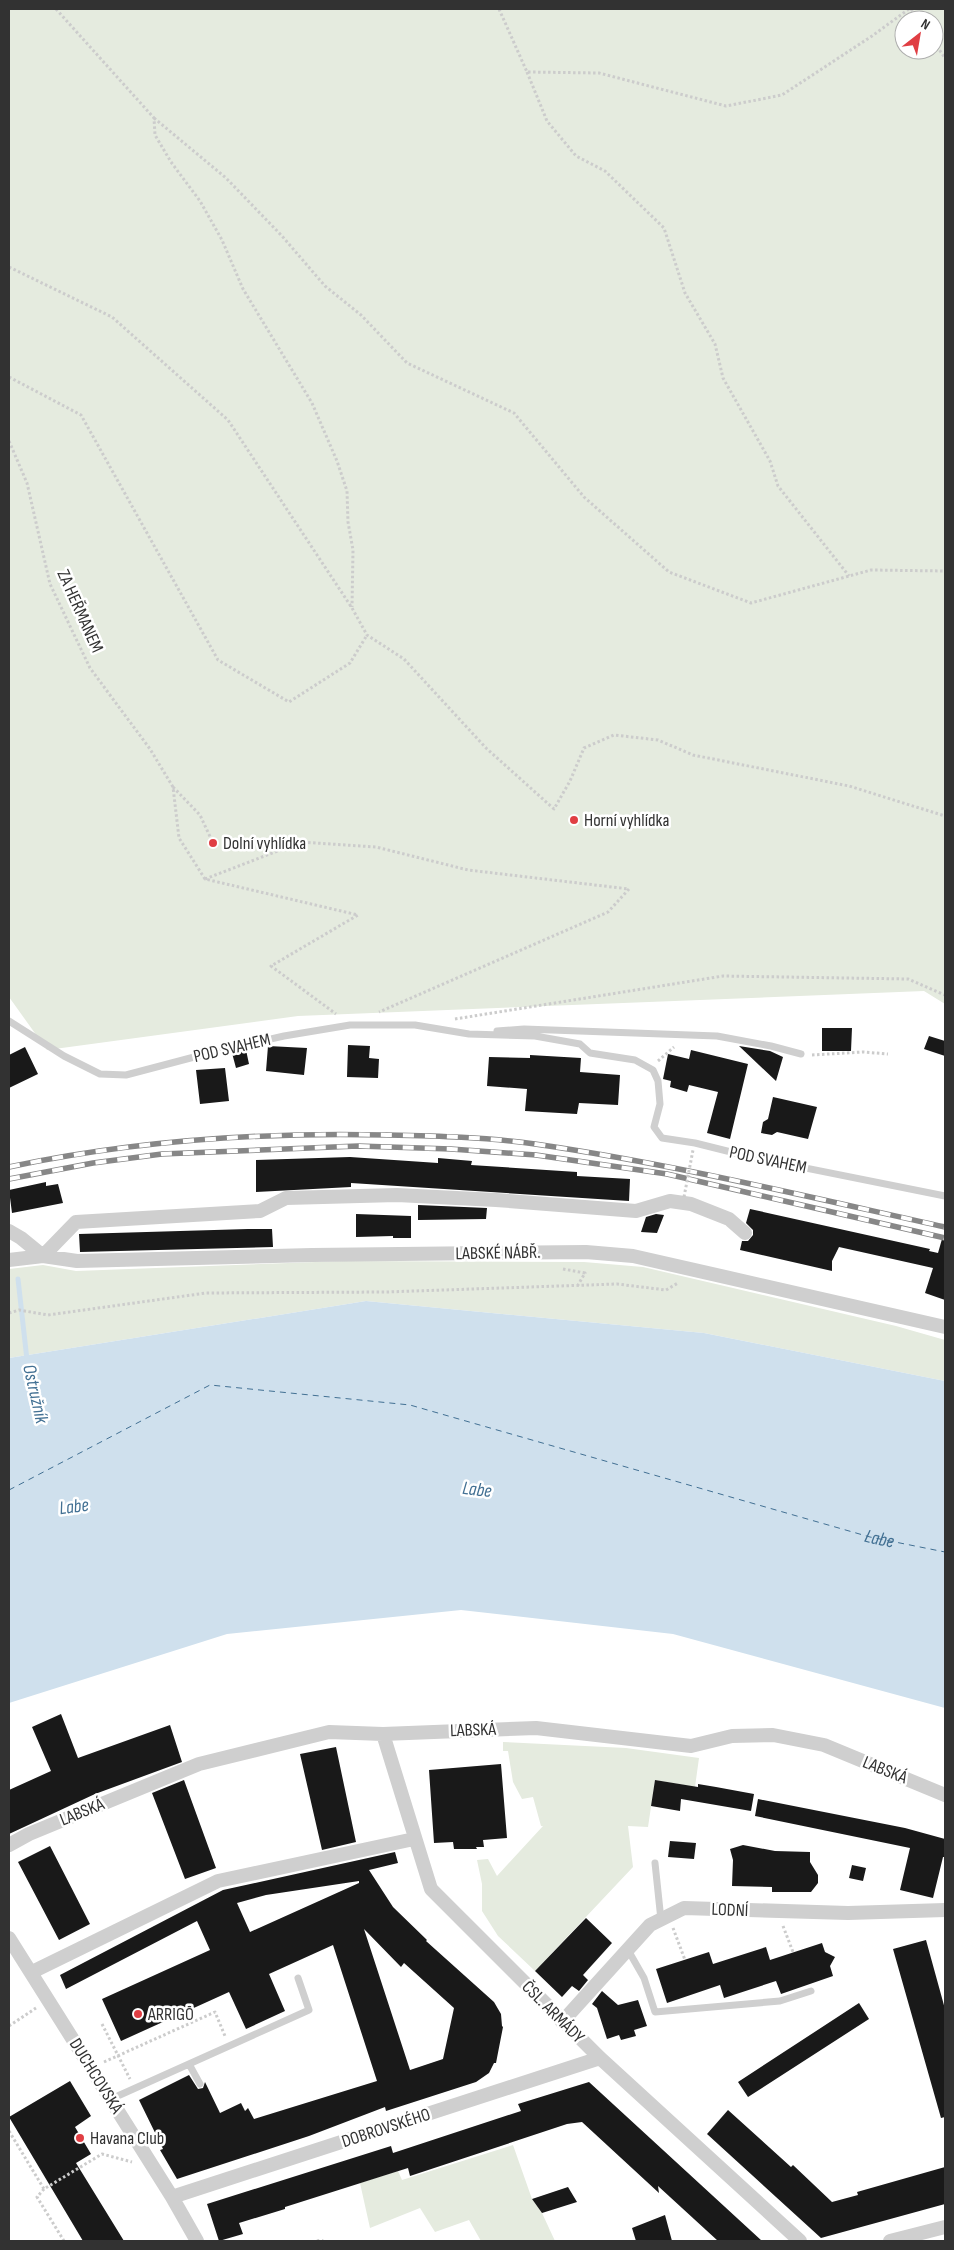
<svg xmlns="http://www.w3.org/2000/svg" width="954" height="2250" font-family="'Sofia Sans Condensed',sans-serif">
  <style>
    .green { fill: #e5ebdf; fill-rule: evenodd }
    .water { fill: #cfe0ed }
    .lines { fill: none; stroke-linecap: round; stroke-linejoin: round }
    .stream { stroke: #cfe0ed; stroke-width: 5 }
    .ferry { stroke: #427093; stroke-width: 1; stroke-dasharray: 6 5; stroke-linecap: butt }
    .building { fill: #191919; fill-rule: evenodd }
    .path { stroke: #ccc; stroke-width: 3; stroke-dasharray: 2.5 2.5; stroke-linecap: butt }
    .service { stroke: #cfcfcf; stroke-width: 7 }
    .minor { stroke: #cfcfcf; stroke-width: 14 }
    .rail-casing { stroke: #878787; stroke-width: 5.5 }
    .rail { stroke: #fff; stroke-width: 4; stroke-dasharray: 11; stroke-linecap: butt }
    .path-bridge { stroke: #ccc; stroke-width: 3; stroke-dasharray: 2.5 2.5; stroke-linecap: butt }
    .poi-dot { fill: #e03e43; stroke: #fff; stroke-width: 2 }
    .labels { text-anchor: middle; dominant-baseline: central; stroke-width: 5; stroke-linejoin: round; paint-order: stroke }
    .street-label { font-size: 18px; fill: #323232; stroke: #fff }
    .poi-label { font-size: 18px; fill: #323232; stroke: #fff; text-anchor: start }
    .water-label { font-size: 19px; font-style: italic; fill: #427093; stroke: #fff }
  </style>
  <rect width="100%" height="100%" fill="#fff"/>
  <!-- green -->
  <path class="green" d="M9 9H945V1004L924 991 298 1016 47 1050 9 997ZM904 20H934V50H904Z
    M343 1261 584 1262 643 1267 896 1326 945 1340V1381L704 1333 366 1301 9 1358V1269L43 1265 76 1271Z
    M503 1742 626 1748 699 1758 695 1787 655 1780 648 1827 628 1826 633 1867 535 1971 498 1936 482 1911V1884L477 1860 488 1859 497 1876 543 1826H541L533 1797 522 1799 513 1782 508 1751H503Z
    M513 2145 532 2199 542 2213 555 2241H481L469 2220 435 2232 420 2208 370 2228 360 2183 398 2171 402 2180Z"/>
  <!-- water -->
  <path class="water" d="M366 1301 704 1333 945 1381V1708L673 1634 461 1610 227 1634 9 1703V1358Z"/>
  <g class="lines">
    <!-- stream -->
    <path class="stream" d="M18 1279 27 1360"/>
    <!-- ferry -->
    <path class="ferry" id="s1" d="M9 1490 210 1385 410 1405 870 1537 945 1552"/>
  </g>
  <!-- building -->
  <path class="building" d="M822 1028H852L851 1051H822Z
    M929 1036 945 1041V1056L924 1049Z
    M348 1045 370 1046 369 1058 379 1059 378 1078 347 1077Z
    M268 1046 307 1048 304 1075 266 1071Z
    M739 1046 770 1051 783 1057 776 1081Z
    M25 1047 38 1074 9 1088V1055Z
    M246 1050 249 1064 236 1068 232 1053Z
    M691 1050 748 1064 730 1139 707 1133 718 1092 689 1085 687 1092 670 1087 671 1081 663 1079 668 1054 689 1059Z
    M530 1055 581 1058 580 1072 620 1075 618 1105 579 1103 577 1114 525 1111 527 1089 487 1086 489 1057 530 1058Z
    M225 1068 229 1101 200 1104 196 1070Z
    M773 1097 817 1107 808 1139 777 1132 772 1135 761 1133 763 1122 768 1119Z
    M350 1157 438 1163V1158L472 1161 471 1165 577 1172V1176L630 1179 629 1201 351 1183V1187L256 1192V1160Z
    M46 1182V1186L58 1184 63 1203 12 1213 9 1190Z
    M418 1205 487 1208 486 1219 418 1220Z
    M750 1209 930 1249 929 1251 938 1253 942 1239 945 1240V1300L925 1293 933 1268 839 1247 832 1261V1271L740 1250 742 1241H748L753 1235V1230L746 1223Z
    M356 1214 411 1216V1238H393V1236L356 1237Z
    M656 1214 664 1215 657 1233 641 1232 646 1217Z
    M248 1229H272L273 1247 80 1252 79 1234Z
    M61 1714 78 1758 170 1725 182 1762 95 1794 9 1834V1790L51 1771 32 1727Z
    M336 1747 356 1842 322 1850 300 1754Z
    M501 1764 507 1838 483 1840 484 1847H476L477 1849H454L453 1842 434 1843 429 1770Z
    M184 1780 216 1868 185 1879 152 1793Z
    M655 1780 698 1787V1784L716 1787 754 1794 751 1811 681 1799 680 1811 651 1806Z
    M758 1799 905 1828 945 1839V1857H943L933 1898 900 1890 910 1848 755 1816Z
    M670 1841 696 1843 694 1859 668 1857Z
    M743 1845 775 1851 810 1852V1862L818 1875V1883L811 1892H772V1887L732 1886 733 1860 730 1849Z
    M50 1846 90 1924 59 1940 18 1862Z
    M395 1852 398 1863 369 1870 393 1907 427 1940 426 1941 494 2002 501 2014 502 2026 503 2027 496 2063H494L489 2073 476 2082 386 2111 385 2107 309 2136 177 2179 160 2150 163 2149 139 2100 189 2075 198 2089 203 2088 205 2082 220 2113 241 2103 245 2111 248 2108 254 2119 377 2081 333 1945 269 1974 285 2011 246 2029 229 1992 121 2041 102 1999 210 1950 197 1921 66 1989 60 1975 223 1890ZM359 1881V1883L250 1932 237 1903 266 1895ZM364 1929 401 1967 404 1963 454 2008 443 2059 410 2070Z
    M852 1865 866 1868 863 1881 849 1878Z
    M586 1918 612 1943 583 1975 588 1980 579 1991 572 1986 562 1997 535 1971Z
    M926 1940 945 2009V2117L941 2118 893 1949Z
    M822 1943 825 1952 835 1957 830 1966 833 1976 781 1994 776 1981 724 1998 720 1985 667 2003 656 1969 709 1952 713 1964 766 1947 770 1960Z
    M602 1991 618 2005 638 2000 647 2026 634 2030 636 2036 621 2040 619 2035 607 2039 597 2008 592 2004Z
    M859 2003 869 2019 748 2097 738 2082Z
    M70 2081 91 2116 75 2127 91 2154 76 2163 124 2241H83L9 2117Z
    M589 2082 762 2241H718L658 2186 659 2193 582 2122 567 2124 410 2176 408 2168 285 2207V2209L239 2223 243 2234 219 2241 207 2204 391 2146 393 2153 521 2111 518 2104Z
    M728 2110 791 2167 793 2165 832 2202 858 2195 857 2192 945 2167V2204L821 2238 707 2134Z
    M568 2187 577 2202 542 2213 532 2199Z
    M665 2215 672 2241H636L632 2228Z"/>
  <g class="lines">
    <!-- path -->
    <path class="path" d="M56 9 154 118 155 135 171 162 200 201 222 240 243 289 312 403 337 461 347 491 348 522 353 550 352 607
      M499 9 527 72 599 73 726 106 782 95 872 36 909 9
      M911 9 919 20
      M934 42 945 58
      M527 72 547 121 576 156 605 171 664 228 685 293 715 344 723 378 770 461 778 486 849 576
      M154 118 226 178 282 236 325 286 361 315 407 363 514 413 584 497 669 572 751 603 871 570 945 571
      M9 267 112 317 228 420 352 608 367 635 404 659 486 748 554 809 570 781 584 748 614 735 658 740 693 755 849 786 945 816
      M9 377 81 415 218 660 289 702 350 663 367 635
      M9 441 27 483 50 584 90 668 150 749 173 787 179 838 205 879 358 915 271 966 336 1014
      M173 787 200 815 213 843
      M205 879 301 842 376 847 468 870 629 889 608 912 379 1012
      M455 1019 723 976 908 979 945 995
      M812 1055 863 1052 888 1054
      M658 1061 674 1047
      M563 1269 585 1273 578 1285
      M9 1313 19 1310 48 1315 206 1293 386 1292 617 1284 666 1290 678 1283
      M783 1926 793 1952
      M673 1928 685 1960
      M102 2024 130 2079
      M9 2026 36 2008
      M104 2062 215 2012 225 2036
      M9 2131 44 2189 102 2154 132 2162
      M44 2189 37 2197 64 2241
      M317 2241 321 2240 323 2241"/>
    <!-- service -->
    <path class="service" d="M9 1021 64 1056 100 1074 126 1075 217 1051 284 1036 350 1025H415L469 1034 535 1036 580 1044 590 1053 635 1060 653 1070 658 1081 660 1104 654 1127 662 1138 695 1143 751 1157 945 1196
      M497 1031 524 1029 717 1036 771 1046 801 1054
      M655 1863 661 1920
      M628 1950 644 1978 655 2012 780 2001 811 1991
      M189 2064 200 2084
      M111 2099 309 2010 298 1978"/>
    <!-- minor -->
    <path class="minor" d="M9 1231 21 1238 43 1256
      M43 1256 76 1222 260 1211 286 1198 397 1195 496 1200 636 1211 670 1201 691 1204 729 1219 745 1233
      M9 1260 43 1256 77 1261 312 1255 586 1252 633 1256 945 1327
      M383 1734 431 1889 600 2058 800 2241
      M9 1845 29 1834 199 1764 329 1732 383 1734 536 1728 691 1746 732 1736 773 1735 824 1745 945 1795
      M9 1938 172 2197 197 2241
      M32 1972 218 1881 414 1839
      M562 2022 650 1925 684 1908 848 1913 945 1910
      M172 2197 600 2058
      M890 2241 945 2227"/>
    <!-- rail casing -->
    <g class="rail-casing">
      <path id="rail" d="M9 1167C132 1141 261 1132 387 1135 437 1136 486 1137 535 1144 673 1164 809 1197 945 1227
        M9 1179 93 1163 162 1154 358 1146 451 1149 536 1155 667 1174 945 1238"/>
    </g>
    <!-- rail -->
    <use href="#rail" class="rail"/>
    <!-- path-bridge -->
    <path class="path-bridge" d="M684 1197 693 1150"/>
  </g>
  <!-- markers -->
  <g class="poi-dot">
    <circle cx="574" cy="820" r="5"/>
    <circle cx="213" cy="843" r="5"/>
    <circle cx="138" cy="2014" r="5"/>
    <circle cx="80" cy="2138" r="5"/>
  </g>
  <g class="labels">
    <!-- street labels -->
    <g class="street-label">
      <text transform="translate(80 611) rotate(66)">ZA HEŘMANEM</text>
      <text transform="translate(232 1048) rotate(-13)">POD SVAHEM</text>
      <text transform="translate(768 1160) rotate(12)">POD SVAHEM</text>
      <text transform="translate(498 1253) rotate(-1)">LABSKÉ NÁBŘ.</text>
      <text transform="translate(473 1730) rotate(-2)">LABSKÁ</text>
      <text transform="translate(885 1770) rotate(22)">LABSKÁ</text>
      <text transform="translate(82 1812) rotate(-22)">LABSKÁ</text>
      <text transform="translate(730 1910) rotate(2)">LODNÍ</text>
      <text transform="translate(553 2012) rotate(45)">ČSL. ARMÁDY</text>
      <text transform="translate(96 2076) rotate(58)">DUCHCOVSKÁ</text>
      <text transform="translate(386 2128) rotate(-18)">DOBROVSKÉHO</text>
    </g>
    <!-- poi labels -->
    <g class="poi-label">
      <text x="584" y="820">Horní vyhlídka</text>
      <text x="223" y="843">Dolní vyhlídka</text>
      <text x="148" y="2014">ARRIGŌ</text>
      <text x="90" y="2138">Havana Club</text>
    </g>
    <!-- water labels -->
    <g class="water-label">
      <text transform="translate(35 1394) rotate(77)">Ostružník</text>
      <text transform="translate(477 1490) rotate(7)">Labe</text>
      <text transform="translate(74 1507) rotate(-7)">Labe</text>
      <text stroke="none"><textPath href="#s1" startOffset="916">Labe</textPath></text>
    </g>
  </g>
  <!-- border -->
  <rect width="954" height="2250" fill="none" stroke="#323232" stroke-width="20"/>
  <!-- north arrow -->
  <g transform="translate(919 35) rotate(31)"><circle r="24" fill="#ffffff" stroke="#adadad"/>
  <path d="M0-4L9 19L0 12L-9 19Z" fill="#e03e43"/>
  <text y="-8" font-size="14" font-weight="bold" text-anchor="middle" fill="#323232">N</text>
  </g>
</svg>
